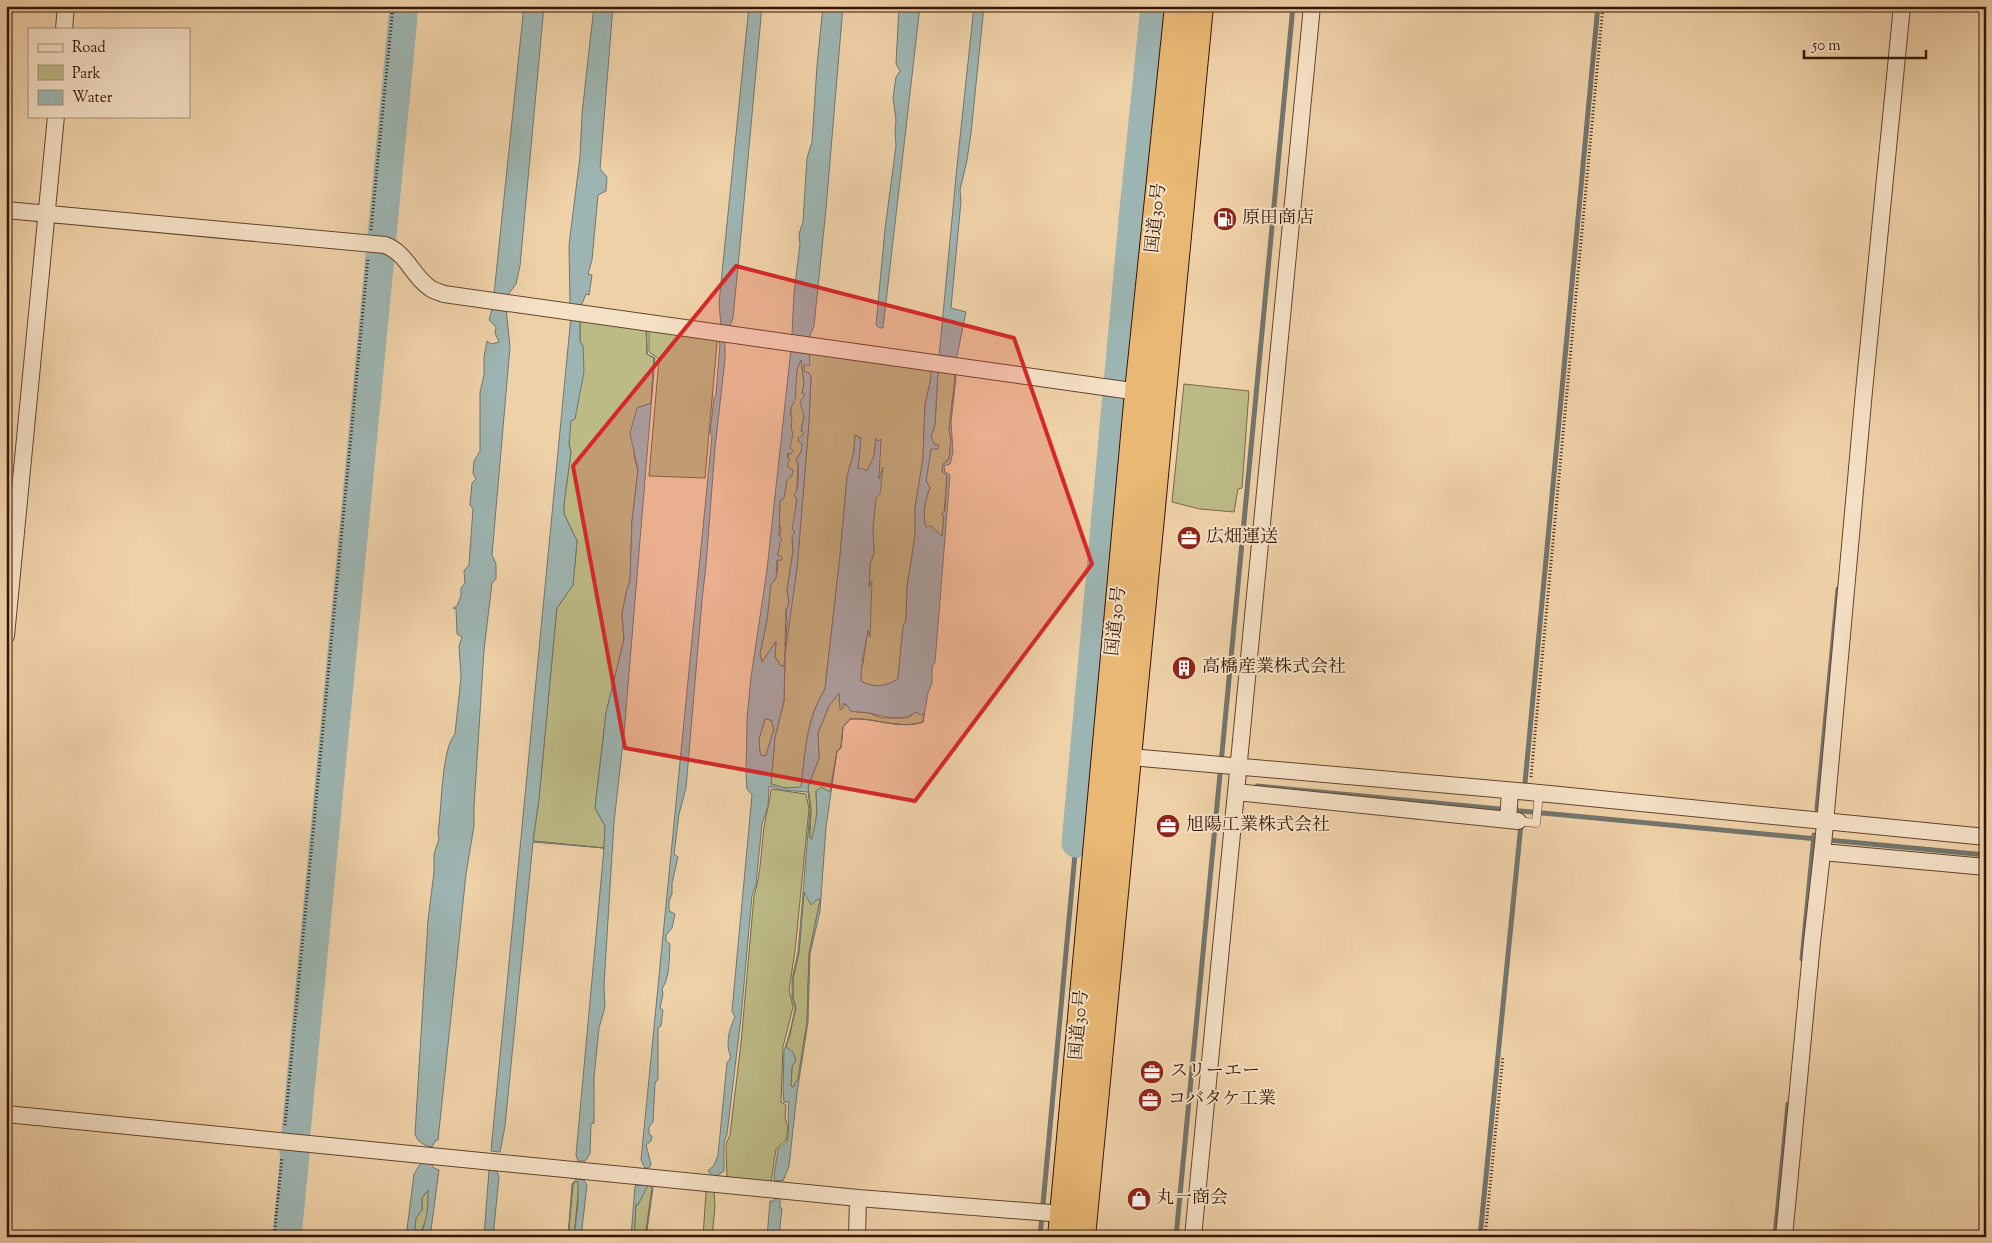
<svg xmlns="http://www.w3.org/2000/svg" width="1992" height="1243" font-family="'Sorts Mill Goudy','Noto Serif JP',serif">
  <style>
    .green { fill: #bcba85; stroke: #786845 }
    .water { fill: #9db5b2; stroke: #73756d; fill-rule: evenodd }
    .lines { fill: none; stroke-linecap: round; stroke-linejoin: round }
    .stream { stroke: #73756d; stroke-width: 5 }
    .river { stroke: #9db5b2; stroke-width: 29 }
    .service-casing { stroke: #64442e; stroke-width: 9 }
    .minor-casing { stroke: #64442e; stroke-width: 18 }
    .trunk-casing { stroke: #351505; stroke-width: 28 }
    .path { stroke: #351505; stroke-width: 3; stroke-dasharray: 1 2.5; stroke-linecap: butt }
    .service { stroke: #f5e1c6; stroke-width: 8 }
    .minor { stroke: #f5e1c6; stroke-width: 16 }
    .trunk { stroke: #e8b874; stroke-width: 26 }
    .marked { fill: #d62828; fill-opacity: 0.2; stroke: #d62828; stroke-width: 4; stroke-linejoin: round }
    .labels { text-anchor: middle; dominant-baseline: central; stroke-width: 4; stroke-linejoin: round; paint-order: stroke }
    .street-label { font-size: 18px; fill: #351505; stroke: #f5e1c6 }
    .poi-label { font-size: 18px; fill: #351505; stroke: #f5e1c6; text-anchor: start }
  </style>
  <rect width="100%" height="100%" fill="#efd1a8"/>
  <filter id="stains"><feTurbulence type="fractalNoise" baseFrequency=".004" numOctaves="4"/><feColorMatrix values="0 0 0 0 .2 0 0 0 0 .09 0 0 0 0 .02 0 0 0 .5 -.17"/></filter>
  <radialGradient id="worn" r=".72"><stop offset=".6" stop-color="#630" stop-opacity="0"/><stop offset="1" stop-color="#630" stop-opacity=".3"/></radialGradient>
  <!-- green -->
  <path class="green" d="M580 317 646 327 647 354 654 358 651 403 637 408 634 456 638 470 632 521 630 581 627 589 622 614 624 639 606 713 595 808 605 826 604 848 533 841 539 799 556 617 557 608 573 585 577 541 564 514V504L571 452C564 430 579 372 583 347L580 341Z
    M649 327 716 337 717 343 705 478 649 476 659 359 649 352Z
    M808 352 931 368V378L925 405 923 459 915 508V535L907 588 906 620 903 627 898 679C885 687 874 688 861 681V669L863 663 868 629 870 564 874 553 873 528 881 440 878 441 876 439 874 456 867 472 858 469 861 438 855 435 854 451 847 477 840 556 825 689C806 719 805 754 801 788H785L771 784 775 737 784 701 785 661 784 666H781L775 657 776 642 762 662 760 654 767 620 771 584 776 578 778 567 777 560H782L777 555 780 546 778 543 781 529 779 523 780 501 784 498 789 467 787 466 791 436V408L796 393 795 388 797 369 801 360 804 384 802 393H805L804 417 801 431H804L801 452 796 460 798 462 795 532 792 540 793 551 787 590 789 603 786 610 785 646 797 568 809 422 811 376 804 371V365Z
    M938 371H954L955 378 949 429 951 440 949 459 943 464 942 471 947 476 942 537 926 528C922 516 925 500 930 488L926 481 931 449 938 445H935L931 437 935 424Z
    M1184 384 1249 391 1242 488 1238 489 1234 512 1200 509 1172 502Z
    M840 692 839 701 857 712 869 713 882 718H907L916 712H924L923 722C900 730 873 717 850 719L843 727 841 748 837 751 830 793 816 791 817 813 813 839 810 838 811 810 808 787 819 758 818 733 829 706Z
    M765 719 771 720 774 729 766 755 763 756 760 754 759 739Z
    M771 789 806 794 809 809 795 951 789 990 793 1007 783 1047 781 1102 786 1105 785 1118 788 1128 786 1140 776 1149 771 1182 727 1177 726 1144 730 1135 741 1043 754 896C761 874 761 850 764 827 766 813 770 803 771 789Z
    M804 891 820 900 809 954 807 1022 798 1079 793 1087 791 1086 792 1067 796 1060 786 1047 796 1008 793 998V979L799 952Z
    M576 1181H578L579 1183 574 1237H568L573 1184Z
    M647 1185H650L652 1188 645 1237H634L636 1203 638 1204Z
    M429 1189 427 1217 419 1237 415 1228 416 1218 422 1210V1198Z
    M714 1191 715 1207 712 1237H703L706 1192Z"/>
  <!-- water -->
  <path class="water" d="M524 6H544L520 266 516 284 507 296 494 294Z
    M594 6H613L600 169 607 177 606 191 598 195 592 260 588 274 592 275 589 295 586 294 581 306 570 304 569 245 580 157 582 114Z
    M749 6H762L739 256 733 318 729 328 721 326 719 303Z
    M823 6H843L826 209 814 326 809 338 798 337 792 334 794 293 800 244 799 234 803 222 807 158 812 142 817 66Z
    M899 6H920L883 328H879L876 325 885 229 896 146 895 133 896 120 893 98 896 77 900 71 896 64Z
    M974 6H984L971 133 967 160 960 190 961 201 951 308 966 312 956 361 939 357 957 166Z
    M493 306 506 308 510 347 492 555 496 564V579L492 583 484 650 474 807V826L466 874 438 1140 435 1141 432 1147C424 1146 417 1141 415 1134L428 920 434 872V854L439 839 438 832C442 809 441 750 455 734L461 677 459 646 462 637 457 634 456 609 453 608 457 606 461 596V588L465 583 464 571 469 565 473 509 470 505 472 483 476 479 473 473 474 461 480 451V392L484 375V357L487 341 491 344 499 342 495 333 496 327 489 320Z
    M571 316 647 327V354L655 358 624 734 614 822 604 985 605 1007 599 1028 594 1077V1123L591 1124 590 1154 585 1161H578L576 1155 604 848 533 842 505 1126 500 1152 491 1151ZM580 318 646 327 647 354 654 358 651 403 637 408 630 433 638 470 632 521 630 581 627 589 622 614 624 639 606 713 595 808 605 826 604 848 533 841 539 799 556 617 557 608 573 585 577 541 564 514V504L571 452 569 445 571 421 575 419 584 372 583 346 580 341Z
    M718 339H725V359L715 448 706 565 702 600 686 788 679 814 674 854 678 857 672 883V894L669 901V911L675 914 672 928 666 935V941L670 944C669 959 670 977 662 989L663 994 660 1008 663 1010 661 1026 658 1028V1079L655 1083 653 1122 649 1127V1134L652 1136 651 1141 646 1145 651 1164 649 1168H645L641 1160 712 436 710 433 714 398 716 395 720 344Z
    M791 349 936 369 949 368 955 371 956 378 951 422 953 452 950 464 944 466 945 472 950 475 935 662 932 667V683L928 693 923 722C900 730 874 717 850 719L843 727 841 748 837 751 826 827 820 911 810 954 808 1022 797 1093 789 1166 783 1181 774 1180C774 1169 777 1160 778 1149L787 1142C790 1128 787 1116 789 1102H784L783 1091 784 1050 790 1036 795 1008 792 998V979L798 952 810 809 808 792 782 790 769 786 768 806 762 824 756 884 752 896 741 1017 727 1134 724 1143V1171L718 1175 712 1176 708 1171 714 1165 718 1155 727 1063 731 1057C725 1045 729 1029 735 1017L732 1011 752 795 747 789 746 776 747 718 751 677 767 570ZM809 352 930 368 931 378 925 405 923 459 915 508V535L907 588 906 620 903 627 898 679C885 687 874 688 861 681 861 664 865 647 868 630L870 637 872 580 869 587 870 564 874 553 873 528 876 498 880 494 883 467 879 479 881 439 878 441 876 438 874 456 867 471 862 468 858 469 861 438 855 435 854 451 847 477 840 556 825 689C806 719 805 754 801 787L785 788 771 784 775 737 784 701 785 655 797 568 809 422 811 376 809 373 804 371V365H810ZM801 360 804 384 802 393 805 394 800 402 804 417 801 431H803V435L798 438V441L802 444 801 452 796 460 798 463C798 472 800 488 794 495L797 500 792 530 795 532 792 536 793 551 787 590 789 603 786 610 787 623 784 666H781L775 657 776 641 762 662 760 654 767 620 771 584 776 578 777 560H782V557L777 555 780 546 779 543 782 540 779 535 780 501 784 498 787 480 792 476 793 470 787 466 790 459 787 458 788 453 791 454 793 451 790 448 793 434 791 427 792 417 790 414 791 408 795 400 797 369ZM949 369 954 371 955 378 949 429 951 440 949 459 943 464 942 471 947 476 945 511 942 514 944 518 942 536 931 526 926 527C922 515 925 500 930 488L926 481 931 449H938L939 445H935L931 437 935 424 938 371ZM839 693 840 710 843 708V703L848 706 850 711C856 712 863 712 870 713 886 717 901 722 916 712L921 715 924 713 923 722C900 730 873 717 850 719L843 727 841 747 837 751 830 792 821 787 816 791 817 813 812 839 810 838 809 835 811 810 808 787 819 758 818 733 829 706ZM765 719 771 720 774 729 766 755 762 756 760 753 759 739ZM804 892 811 905 818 899 820 900 809 954 807 1022 798 1079 793 1087 791 1086 792 1067 796 1060 793 1052 786 1047 796 1008 793 998V979L799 952Z
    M428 1159 434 1168 439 1170 430 1237H406L414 1174 421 1163ZM428 1190C428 1206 428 1222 419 1236L415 1228 416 1218 422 1210V1198Z
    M489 1170 497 1171 499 1177 493 1237H484Z
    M576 1179 584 1180 587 1185 581 1237H574L578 1203V1181L573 1184 568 1237 572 1184Z
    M651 1184 653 1188 646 1237 652 1188 648 1185 638 1205 636 1204 634 1237H631L635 1186Z
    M775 1198H780V1208H782L779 1237H767L770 1201H774Z"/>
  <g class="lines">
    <!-- stream -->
    <path class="stream" d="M1525 783 1598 6
      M1257 786 1986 855
      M1817 809 1838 589
      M1802 959 1814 835
      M1040 1237 1076 843
      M1176 1237 1293 6
      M1480 1237 1521 824
      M1775 1237 1788 1104"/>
    <!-- river -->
    <path class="river" d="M1076 843 1134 209 1155 6
      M287 1237 295 1154 293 1148 296 1132 302 1070 404 6"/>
    <!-- service casing -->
    <g class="service-casing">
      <path id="service" d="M1518 821 1536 823 1539 794"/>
    </g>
    <!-- minor casing -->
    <g class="minor-casing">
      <path id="minor" d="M64 29 66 6
        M6 210 385 245C408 254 411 275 430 288 434 291 439 292 444 294L1146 393
        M6 636 56 116
        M1119 756 1529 792 1986 837
        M1236 792 1518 821
        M1508 820 1510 791
        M1822 852 1986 867
        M6 1114 858 1198 857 1237
        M858 1198 1063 1214
        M1193 1237 1312 6
        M1784 1237 1812 942 1823 845 1864 391 1902 6"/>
    </g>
    <!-- trunk casing -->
    <g class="trunk-casing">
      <path id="trunk" d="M1061 1237 1138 392 1178 6
        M1082 1237 1200 6"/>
    </g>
    <!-- path -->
    <path class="path" d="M371 230 393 6
      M1531 777 1603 6
      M285 1125 368 258
      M274 1237 282 1157
      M1485 1237 1503 1056"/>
    <!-- service -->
    <use href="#service" class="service"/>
    <!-- minor -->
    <use href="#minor" class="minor"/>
    <!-- trunk -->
    <use href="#trunk" class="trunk"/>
  </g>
  <!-- marked area -->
  <path class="marked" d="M736 266 1014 338 1092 564 915 801 625 748 573 466Z"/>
  <!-- icons -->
  <defs>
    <g id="fuel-disc" transform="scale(1.25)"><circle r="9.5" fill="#8f2418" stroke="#f5e1c6"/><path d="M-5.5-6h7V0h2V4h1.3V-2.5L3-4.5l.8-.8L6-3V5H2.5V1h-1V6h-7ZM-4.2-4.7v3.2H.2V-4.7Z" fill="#fff"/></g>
    <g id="office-disc" transform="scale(1.25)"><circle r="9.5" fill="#8f2418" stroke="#f5e1c6"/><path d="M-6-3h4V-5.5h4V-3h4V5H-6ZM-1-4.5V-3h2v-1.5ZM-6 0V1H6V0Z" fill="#fff"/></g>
    <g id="building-disc" transform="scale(1.25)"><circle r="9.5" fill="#8f2418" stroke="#f5e1c6"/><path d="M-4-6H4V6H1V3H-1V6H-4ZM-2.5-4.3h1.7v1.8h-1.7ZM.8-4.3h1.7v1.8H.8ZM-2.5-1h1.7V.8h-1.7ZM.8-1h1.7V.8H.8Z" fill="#fff"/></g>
    <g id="shop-disc" transform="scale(1.25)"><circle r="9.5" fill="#8f2418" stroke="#f5e1c6"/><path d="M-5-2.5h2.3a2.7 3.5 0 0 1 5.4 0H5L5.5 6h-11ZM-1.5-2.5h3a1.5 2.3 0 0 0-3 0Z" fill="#fff"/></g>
  </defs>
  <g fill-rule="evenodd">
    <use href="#fuel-disc" x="1225" y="219"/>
    <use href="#office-disc" x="1189" y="538"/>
    <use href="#building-disc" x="1184" y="668"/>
    <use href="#office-disc" x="1168" y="826"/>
    <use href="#office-disc" x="1152" y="1072"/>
    <use href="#office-disc" x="1150" y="1100"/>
    <use href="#shop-disc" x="1139" y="1199"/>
  </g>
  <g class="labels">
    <!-- street labels -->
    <g class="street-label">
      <text transform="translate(1157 218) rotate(-84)">国道30号</text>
      <text transform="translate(1117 621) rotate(-84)">国道30号</text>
      <text transform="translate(1080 1025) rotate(-85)">国道30号</text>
    </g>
    <!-- poi labels -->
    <g class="poi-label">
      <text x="1242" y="219">原田商店</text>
      <text x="1206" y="538">広畑運送</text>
      <text x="1202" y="668">高橋産業株式会社</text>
      <text x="1186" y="826">旭陽工業株式会社</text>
      <text x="1170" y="1072">スリーエー</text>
      <text x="1168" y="1100">コバタケ工業</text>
      <text x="1156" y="1199">丸一商会</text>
    </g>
  </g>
  <!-- margin -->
  <rect width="1992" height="1243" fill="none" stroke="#efd1a8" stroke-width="25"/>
  <rect x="8" y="8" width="1977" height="1228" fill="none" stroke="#351505" stroke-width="2.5"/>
  <rect x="12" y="12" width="1967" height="1218" fill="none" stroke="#351505"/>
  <!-- legend -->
  <rect x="28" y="28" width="162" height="90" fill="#f5e1c6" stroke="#a88f79"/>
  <rect x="38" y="44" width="25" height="8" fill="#f5e1c6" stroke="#a88f79"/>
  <text x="72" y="52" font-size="15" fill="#351505">Road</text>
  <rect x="38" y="65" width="25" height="15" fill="#bcba85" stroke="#a88f79"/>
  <text x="72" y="78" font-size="15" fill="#351505">Park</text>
  <rect x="38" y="90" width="25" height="15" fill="#9db5b2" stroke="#a88f79"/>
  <text x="72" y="102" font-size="15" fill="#351505">Water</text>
  <!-- scale -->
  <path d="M1804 50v8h122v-8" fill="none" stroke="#351505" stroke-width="2.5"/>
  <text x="1812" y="50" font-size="15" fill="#351505" stroke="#f5e1c6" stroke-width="4" paint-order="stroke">50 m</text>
  <rect width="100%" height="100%" filter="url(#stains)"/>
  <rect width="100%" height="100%" fill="url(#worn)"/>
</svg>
